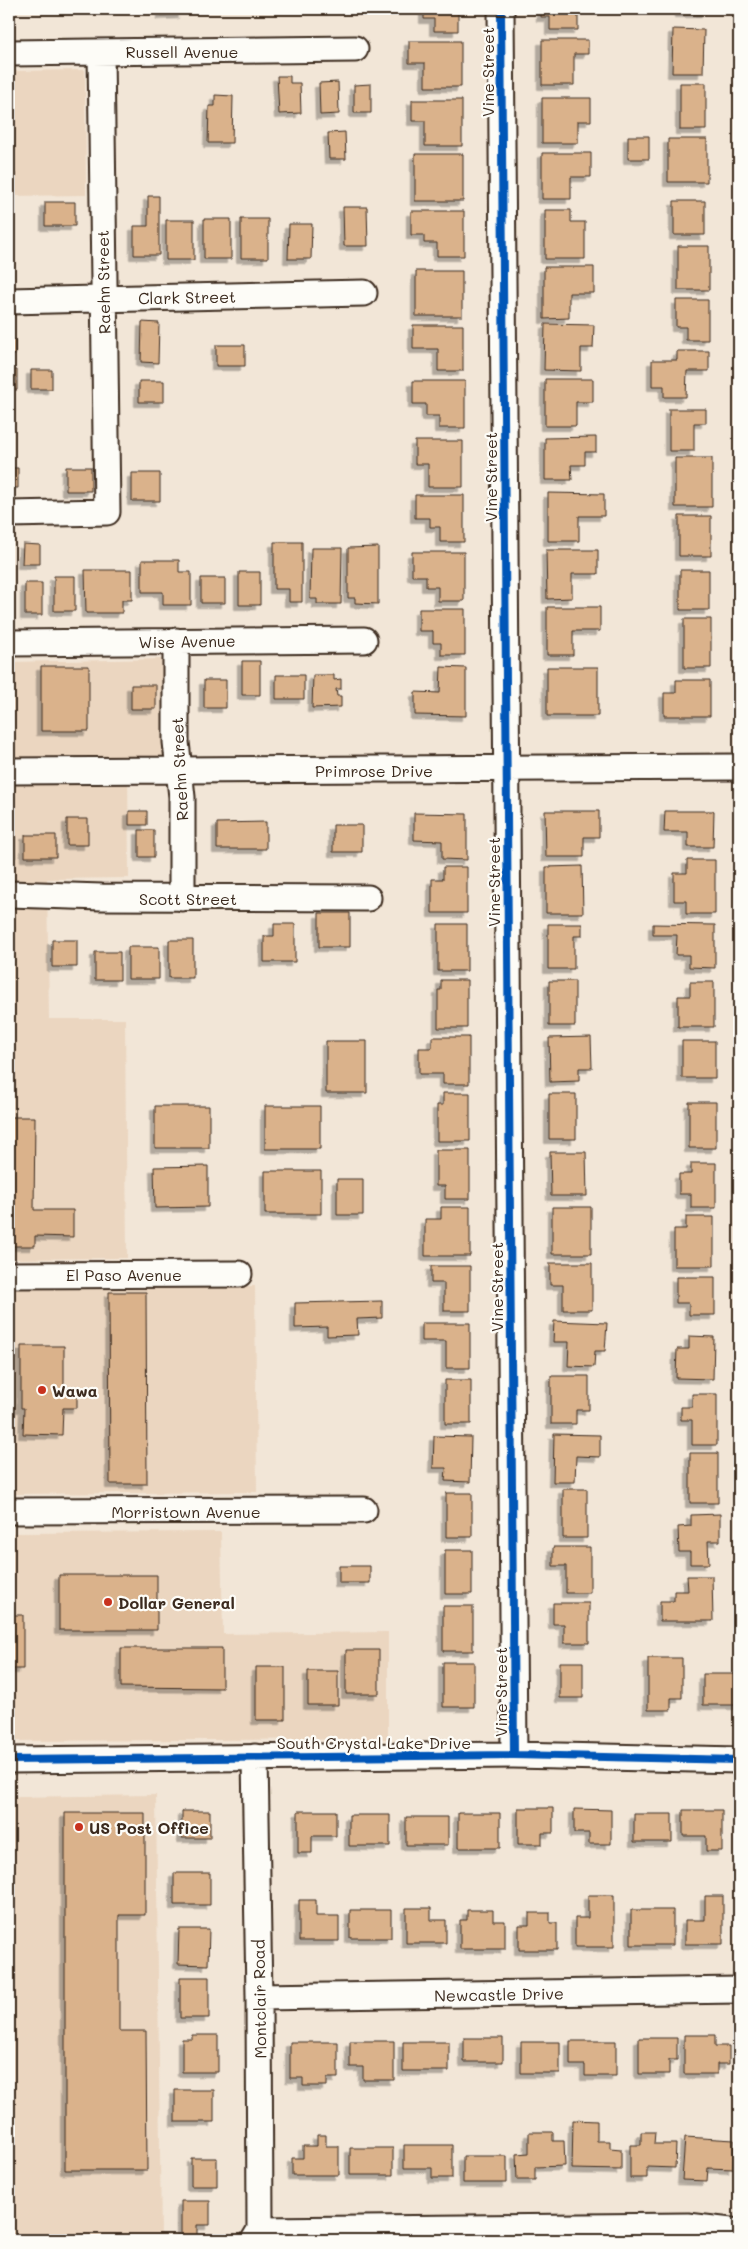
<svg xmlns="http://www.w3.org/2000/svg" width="748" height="2249" font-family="Mali,sans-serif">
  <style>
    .built { fill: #ebd6c0 }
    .building { fill: #dab28b; stroke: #3b2a1e; filter: url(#shadow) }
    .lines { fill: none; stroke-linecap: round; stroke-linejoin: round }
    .minor-casing { stroke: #3b2a1e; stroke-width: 29 }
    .minor { stroke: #fdfcf7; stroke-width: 25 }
    .cycleway-casing { stroke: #fdfcf7; stroke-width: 11 }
    .cycleway { stroke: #0057b8; stroke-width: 8 }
    .poi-dot { fill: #c8321e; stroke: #fdfcf7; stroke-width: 2 }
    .labels { text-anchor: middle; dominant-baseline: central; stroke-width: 4.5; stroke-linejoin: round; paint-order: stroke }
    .street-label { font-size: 16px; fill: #3b2a1e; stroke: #fdfcf7 }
    .poi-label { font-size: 16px; font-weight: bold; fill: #3b2a1e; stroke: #fdfcf7; text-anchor: start }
  </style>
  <defs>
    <filter id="shadow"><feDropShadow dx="-4.5" dy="4.5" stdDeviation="0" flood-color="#0004"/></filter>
  </defs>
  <rect width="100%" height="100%" fill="#f2e6d7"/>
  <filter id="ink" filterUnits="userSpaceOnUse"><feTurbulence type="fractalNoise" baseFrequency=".02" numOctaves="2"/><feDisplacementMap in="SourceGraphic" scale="10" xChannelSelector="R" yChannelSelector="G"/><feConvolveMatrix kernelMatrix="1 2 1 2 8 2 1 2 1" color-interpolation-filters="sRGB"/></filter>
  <g filter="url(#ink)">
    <!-- built -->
    <path class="built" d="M85 70 86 195 9 196V71Z
      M164 659 166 770 128 771 129 878 47 879 49 1019H125L127 1258 9 1259V662Z
      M255 1286 257 1492 9 1494V1288Z
      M221 1532 223 1634 388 1632V1739L9 1741V1533Z
      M156 1795 161 2240H9V1797Z"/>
    <!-- building -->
    <path class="building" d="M161 9H182L183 14 161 15Z
      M424 9H458V31H434V19H424Z
      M541 9H578V30H550V17H541Z
      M679 9H706V13H679Z
      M673 29 704 30 703 73H672Z
      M542 40H588V54H574V85H542Z
      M409 41H461V87H425V63H409Z
      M277 76H290V83H300L301 113 279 114Z
      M338 82 339 114 320 115 319 83Z
      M680 83H706V130H680Z
      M371 84V113H354V85Z
      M215 95 233 96 232 143H208L209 106H215Z
      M542 98H591V121H578V143H542Z
      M412 100H462V146H425V121H412Z
      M345 132 346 159H329L328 133Z
      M628 136H649V159H628Z
      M668 139H707V182H668Z
      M542 153H591V177H571V199H542Z
      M415 154H463V201H415Z
      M9 173H15V188H9Z
      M148 196H159V255H134V226H148Z
      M674 201H705V235H674Z
      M45 202H75V226H45Z
      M343 207H367L368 246H344Z
      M545 210H571V222H585V259H545Z
      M411 211H464V256H437V243H424V235H411Z
      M204 219H231V259H204Z
      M241 219H268V258H241Z
      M166 220H194V260H166Z
      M289 224H312L311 259H288Z
      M678 246H709V290H678Z
      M544 267H594V293H569V318L544 319Z
      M416 271H462V316H416Z
      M676 300H708V340H686V327H676Z
      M142 322 159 323 158 363 141 362Z
      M545 324 594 325 593 348H581V371L544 370Z
      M413 325H463V371H438V349H413Z
      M9 340H15V355L9 354Z
      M216 345H245V366H216Z
      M677 351H709V371H687L686 397H664V386H652V360H677Z
      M9 370H17V390H9Z
      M31 370H52V389H31Z
      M545 379H593V402H576V426H545Z
      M139 381H164V402H139Z
      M413 381H465V428H439V416H426V404H413Z
      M669 409H706V423H694V451H669Z
      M596 437V452H585V465H571L572 480H545V438Z
      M415 441H463V487H428V464H415Z
      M675 458H712V507H675Z
      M66 467H91V491H66Z
      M9 468H18V488H9Z
      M132 473H160V501H132Z
      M548 493 604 494V516H579V541H548Z
      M415 495H464V542H440V527H430V518H415Z
      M679 516H711V556H679Z
      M274 542H302V602H289V589H274Z
      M23 544 40 545V564H22Z
      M378 547V604L355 603V598H348V548Z
      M311 548H342L341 604H317V599H310Z
      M546 550H598V574H572V598L547 599Z
      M412 552H464V601H438V587H426V576H412Z
      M142 560H179V572H191V605H163V592H142Z
      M85 570H132V600H122V613H86Z
      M680 570H709V610H680Z
      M239 572H260V605H239Z
      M54 576H75V611H54Z
      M201 578H225V603H201Z
      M25 583H42V615H25Z
      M547 607H600V631H573V655H547Z
      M419 609H465V655H441V643H433V631H419Z
      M684 619H711V668H684Z
      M242 661H260V695H242Z
      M41 666H89V731H41Z
      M441 667 466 668V716L415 715V692L440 693Z
      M547 667H598V716H547Z
      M276 675H304V699H276Z
      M313 675H334V680L341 679V689H336L337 696H341V707L312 708Z
      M204 680H226V708H204Z
      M676 680H710V716H664V693H676Z
      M131 685H156V709H131Z
      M129 811H147V825H129Z
      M545 811H599V837H584V857H546Z
      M665 811H714L713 847H688V832H664Z
      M414 813 467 814V860L442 859V841L414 840Z
      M9 816H15V858H9Z
      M67 819H88V845H67Z
      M266 822V849H217V823Z
      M333 825H362V852H333Z
      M139 830H154V857H139Z
      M25 835H56V857H25Z
      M687 860H715V914H686V901H674V873H687Z
      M582 866 583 913H546V867Z
      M443 867H467V913H432V879H443Z
      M319 913H350V947H319Z
      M274 924H295V962H264V936H274Z
      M438 924H467V971H438Z
      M548 924H582V936H574V969H548Z
      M653 924 715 925V968L689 967V955H676L677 935H653Z
      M52 940H77V967H52Z
      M169 940H193V978H169Z
      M128 947H159V979H128Z
      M95 952H120V980H95Z
      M441 980H467V1028H438V990H441Z
      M549 981H575V1026H549Z
      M690 982H714V1027H678V996H690Z
      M432 1037H469V1084H443V1074H419V1048H432Z
      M591 1037 592 1068H579V1081L550 1082 549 1038Z
      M326 1041H367V1093H326Z
      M682 1041H715V1078H682Z
      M443 1093H470V1141H437V1105H443Z
      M549 1094H576V1139H549Z
      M689 1102H716V1148H689Z
      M155 1106H209V1148H155Z
      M265 1106H320V1149H265Z
      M9 1117H35L34 1210H73V1237L35 1236V1246H9Z
      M436 1150H470V1199H445V1186H436Z
      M550 1152H586L587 1196H551Z
      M691 1163H716V1208H691V1194H679V1174H691Z
      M208 1166V1207L155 1208 154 1167Z
      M265 1171H321V1214H265Z
      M337 1179H363V1215H337Z
      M441 1207H470V1256H425V1219H441Z
      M552 1207H591V1254H552Z
      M686 1217H714V1266H674V1229H686Z
      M550 1263H592V1310H563V1285H550Z
      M431 1266H470V1311H444V1283H431Z
      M676 1277H715V1315H689V1303H676Z
      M109 1292H146L147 1484H110Z
      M382 1301V1318L357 1319 358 1335 327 1336V1327L295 1328V1303Z
      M554 1321 607 1323 605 1351H595L594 1367 568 1366 569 1342H553Z
      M422 1323H470V1368H446V1341H422Z
      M689 1336 714 1337 713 1379 676 1378 677 1349H689Z
      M21 1346H64V1388H77V1408H63L62 1435 23 1434 24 1408H21Z
      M551 1376H589V1410H576V1424H551Z
      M445 1380H471V1424H445Z
      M692 1394H717V1445H692V1420H681V1407H692Z
      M554 1434 600 1435V1457L576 1456 575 1482H553Z
      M434 1436 471 1437 470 1482 445 1481 446 1468H433Z
      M690 1453H718V1503H690Z
      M563 1489H587V1538H563Z
      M446 1493H472V1537H446Z
      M720 1514V1541H708L709 1564H690V1552H679L678 1527 691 1526V1515Z
      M553 1547H590V1593H566V1566H553Z
      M445 1550H472V1594H445Z
      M339 1566H370V1583H339Z
      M59 1575H157V1630H59Z
      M687 1576H712L713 1621H660V1601H674V1591H688Z
      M553 1603H589V1643H564V1624H553Z
      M443 1606H473V1651H443Z
      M9 1615H23V1669H9Z
      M121 1648H222V1688L121 1687Z
      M346 1650H379V1694H346Z
      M648 1658H682V1698H671V1710H648Z
      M443 1662H474V1707H443Z
      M560 1662H583V1698H560Z
      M256 1667H285V1720H256Z
      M308 1671H338V1705H308Z
      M703 1674H739V1705H703Z
      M518 1808H553V1833H542V1844H518Z
      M574 1809 611 1810V1844H589V1833H574Z
      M683 1810H722V1851H706V1836H683Z
      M182 1811H210V1838H182Z
      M298 1811H336V1836H312V1853H298Z
      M65 1813H145V1915H119V2031H146L147 2170H65Z
      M458 1813H500V1848H458Z
      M634 1814H672V1842H634Z
      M349 1815H390V1846H349Z
      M406 1817H448V1845H406Z
      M174 1873H210V1905H174Z
      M588 1895H614V1947H575V1918H588Z
      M705 1896H723V1944H685V1920H705Z
      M299 1900H316V1916H339V1941H299Z
      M406 1908H431V1920H446V1943H406Z
      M350 1910H391V1938H350Z
      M467 1910H493V1921H505V1949H460V1920H467Z
      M631 1910H673V1945H631Z
      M529 1913H550V1923H557V1950H519V1925H529Z
      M179 1929H209L208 1965 178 1964Z
      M180 1977H209V2018H180Z
      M192 2035H218V2072H182V2039H192Z
      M684 2035H715V2046H729V2064H717V2074H684Z
      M464 2038H503V2062H464Z
      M639 2038H677V2060H669V2074H639Z
      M350 2041H394V2080H363V2067H350Z
      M570 2041H616V2076H585V2065H570Z
      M290 2042H338V2078H327V2086H303V2078H290Z
      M403 2042H449V2071H403Z
      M521 2042H560V2073H521Z
      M175 2090H214V2122H175Z
      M573 2120 597 2121V2141H610V2148L621 2149V2170L572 2169Z
      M529 2132H553V2141H564L565 2166 535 2167V2180H517L516 2154 529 2153Z
      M641 2132H655L654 2144H676L675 2168 647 2167V2178H630V2145H641Z
      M317 2135H326V2146H339V2175H292V2158H303V2146H317Z
      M685 2137 734 2140 733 2169 708 2168 707 2181 682 2180Z
      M404 2145H452V2178H432V2168H404Z
      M350 2148H393V2175H350Z
      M463 2156H507V2183H463Z
      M191 2158H217V2186H191Z
      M181 2201H210V2225H197V2240H181Z"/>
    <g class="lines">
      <!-- minor casing -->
      <g class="minor-casing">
        <path id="minor" d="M501 9 514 1755
          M9 53 355 49
          M9 301 364 293
          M9 514 107 512 101 52
          M176 641V742L182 797V898
          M9 643 364 640
          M9 771 739 767
          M9 894 102 897 368 898
          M9 1275 239 1274
          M9 1511 364 1510
          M9 1760 514 1755 739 1760
          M259 1997 739 1990
          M260 2230 688 2226 739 2232
          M254 2240 260 2230 259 1997 255 1757"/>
      </g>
      <!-- minor -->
      <use href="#minor" class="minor"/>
      <!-- cycleway casing -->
      <g class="cycleway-casing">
        <path id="cycleway" d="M501 9 514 1755
          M9 1760 514 1755 739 1760"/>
      </g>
      <!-- cycleway -->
      <use href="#cycleway" class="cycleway"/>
    </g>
  </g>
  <!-- markers -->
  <g class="poi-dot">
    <circle cx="42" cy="1390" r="5"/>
    <circle cx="108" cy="1602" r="5"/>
    <circle cx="79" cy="1827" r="5"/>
  </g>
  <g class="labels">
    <!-- street labels -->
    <g class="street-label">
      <text x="182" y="51">Russell Avenue</text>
      <text transform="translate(487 72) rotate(-90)">Vine Street</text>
      <text transform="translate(103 282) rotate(-91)">Raehn Street</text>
      <text transform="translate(187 297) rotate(-1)">Clark Street</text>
      <text transform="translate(490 477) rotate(-90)">Vine Street</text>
      <text transform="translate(187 641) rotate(-1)">Wise Avenue</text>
      <text transform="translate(179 769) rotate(-93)">Raehn Street</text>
      <text x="374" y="770">Primrose Drive</text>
      <text transform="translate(493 882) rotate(-90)">Vine Street</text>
      <text x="188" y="898">Scott Street</text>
      <text x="124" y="1274">El Paso Avenue</text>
      <text transform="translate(496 1287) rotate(-90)">Vine Street</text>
      <text x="186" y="1511">Morristown Avenue</text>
      <text transform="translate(500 1692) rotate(-90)">Vine Street</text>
      <text x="374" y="1742">South Crystal Lake Drive</text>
      <text transform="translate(499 1994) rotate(-1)">Newcastle Drive</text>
      <text transform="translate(259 1999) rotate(-91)">Montclair Road</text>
    </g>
    <!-- poi labels -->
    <g class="poi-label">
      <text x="52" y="1390">Wawa</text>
      <text x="118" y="1602">Dollar General</text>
      <text x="89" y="1827">US Post Office</text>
    </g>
  </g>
  <!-- margin -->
  <rect width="748" height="2249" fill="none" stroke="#fdfcf7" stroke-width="30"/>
  <rect x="15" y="15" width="718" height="2219" fill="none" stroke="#3b2a1e" stroke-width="2" filter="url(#ink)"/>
</svg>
